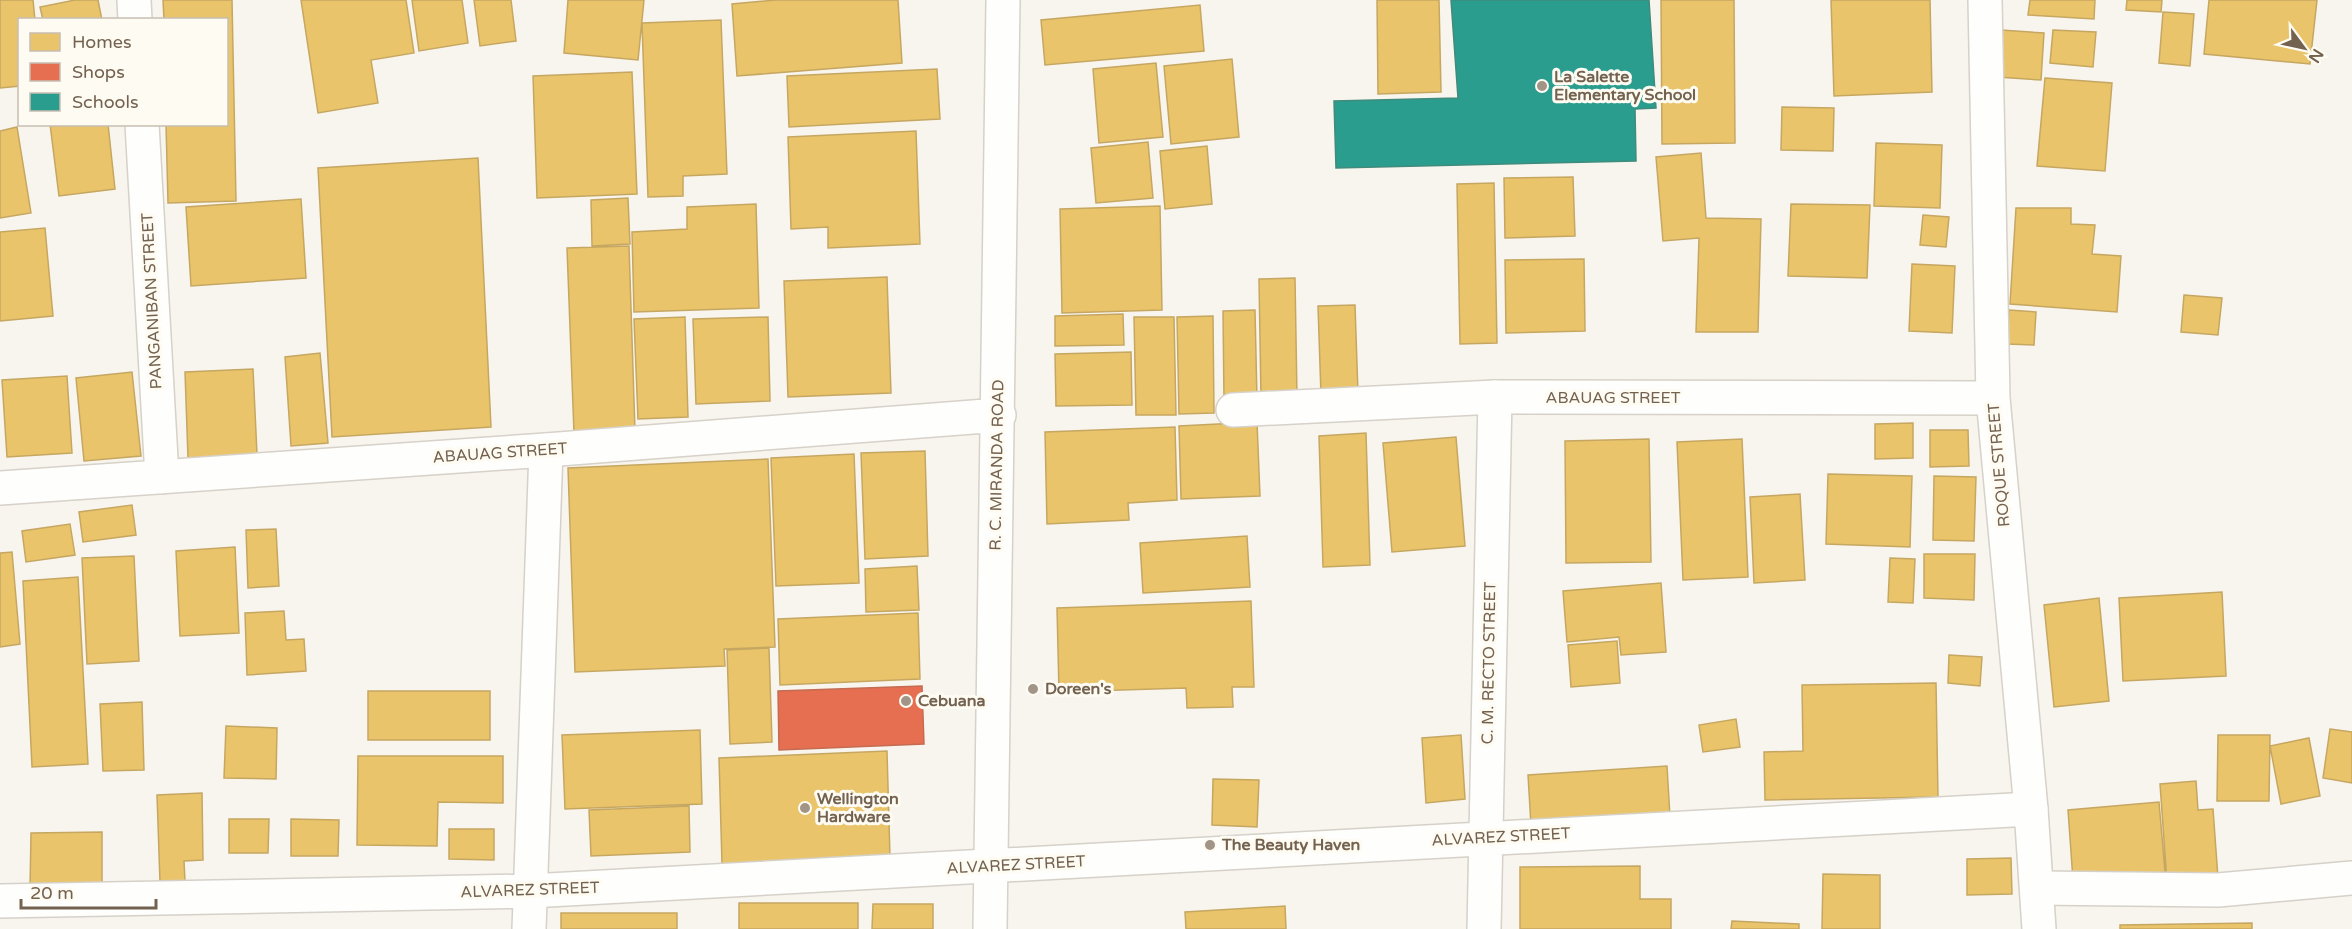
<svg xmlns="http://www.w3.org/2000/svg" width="2352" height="929" font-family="'Varela Round',sans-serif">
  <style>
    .homes { fill: #e9c46a; stroke: #c6a762; stroke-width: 1.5 }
    .shops { fill: #e76f51; stroke: #c46b51; stroke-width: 1.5 }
    .schools { fill: #2a9d8f; stroke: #408b7c; stroke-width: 1.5 }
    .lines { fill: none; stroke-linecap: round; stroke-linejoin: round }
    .street-casing { stroke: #d5d1c9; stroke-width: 36 }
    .secondary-casing { stroke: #d6d1c9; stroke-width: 36 }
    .street { stroke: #fefefc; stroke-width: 33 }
    .secondary { stroke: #fefefc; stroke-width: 33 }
    .poi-dot { fill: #a29587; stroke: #fefbf2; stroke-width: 2 }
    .labels { text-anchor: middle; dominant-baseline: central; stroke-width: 6; stroke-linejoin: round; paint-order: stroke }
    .poi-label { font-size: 16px; font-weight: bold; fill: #746250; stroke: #fefbf2; text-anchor: start }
    .street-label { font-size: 16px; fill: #746250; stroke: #fefbf2 }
  </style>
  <rect width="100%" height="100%" fill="#f8f5ee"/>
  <!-- homes -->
  <path class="homes" d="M0 0H33L35 20H20V86L0 88Z
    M75 0H98L102 20H43L40 7Z
    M163 0H232L236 201 168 203 166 124H226V20H164Z
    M301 0H406L414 53 371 60 378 103 318 113Z
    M412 0H462L468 43 419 51Z
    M474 0H511L516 41 480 46Z
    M568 0H644L638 60 564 53Z
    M776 0H898L902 63 737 76 732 4Z
    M1377 0H1439L1441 92 1378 94Z
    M1661 0H1734L1735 143 1662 144Z
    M1831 0H1930L1932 92 1834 96Z
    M2030 0H2095L2094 19 2028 15Z
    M2127 0H2162L2161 12 2126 10Z
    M2209 0H2317L2310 64 2204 54Z
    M1200 5 1204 51 1045 65 1041 20Z
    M2163 12 2194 14 2190 66 2159 63Z
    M721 20 727 174 683 176V196L648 197 642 23Z
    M2001 30 2044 33 2041 80 1997 77Z
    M2053 30 2096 32 2093 67 2050 63Z
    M1232 59 1239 137 1171 144 1164 66Z
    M1156 63 1163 137 1099 143 1093 69Z
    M937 69 940 119 789 127 787 76Z
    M632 72 637 194 537 198 533 76Z
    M2045 78 2112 83 2105 171 2037 166Z
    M1782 107 1834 108 1833 151 1781 150Z
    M50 124H108L115 189 59 196Z
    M17 127 31 213 0 218V131Z
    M916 131 920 244 828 248V227L791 229 788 137Z
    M1148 142 1153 198 1096 203 1091 148Z
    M1876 143 1942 145 1940 208 1874 206Z
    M1207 146 1212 204 1165 209 1160 151Z
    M1701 153 1706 218 1761 219 1758 332H1696L1699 238 1663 241 1656 157Z
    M478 158 491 427 332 437 318 168Z
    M1573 177 1575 236 1505 238 1504 178Z
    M1494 183 1497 343 1460 344 1457 184Z
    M628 198 630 244 592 246 591 200Z
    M301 199 306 278 191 286 186 207Z
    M756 204 759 308 634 312 632 232 687 229V207Z
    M1791 204 1870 205 1867 278 1788 276Z
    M1160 206 1162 310 1062 313 1060 209Z
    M2016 208H2071V224L2095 225 2092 254 2121 256 2117 312 2010 304Z
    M1923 215 1949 217 1946 247 1920 245Z
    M45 228 53 316 0 321V232Z
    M629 246 635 431 574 433 567 248Z
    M1584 259 1585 331 1506 333 1505 260Z
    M1912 264 1955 266 1952 333 1909 331Z
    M887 277 891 393 788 397 784 281Z
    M1295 278 1297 397 1261 398 1259 279Z
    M2184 295 2222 298 2218 335 2181 332Z
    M1355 305 1358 393 1321 395 1318 306Z
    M1255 310 1257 400 1224 401 1223 311Z
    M2009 310 2036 312 2034 345 2007 344Z
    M1123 314 1124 345 1055 346V316Z
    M1213 316 1214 413 1179 414 1177 317Z
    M685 317 688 417 638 419 634 319Z
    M768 317 770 401 696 404 693 319Z
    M1134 317H1174L1176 415H1136Z
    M1131 352 1132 405 1056 406 1055 354Z
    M320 353 328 443 291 446 285 357Z
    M253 369 257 454 188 458 185 372Z
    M132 372 141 456 84 461 76 378Z
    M67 376 72 453 7 457 2 380Z
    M1257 422 1260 496 1181 499 1179 426Z
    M1913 423V458L1875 459V424Z
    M1175 427 1177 500 1128 503 1129 520 1047 524 1045 432Z
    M1930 430H1968L1969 466 1930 467Z
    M1366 433 1370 565 1323 567 1319 436Z
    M1456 437 1465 546 1392 552 1383 443Z
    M1649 439 1651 562 1566 563 1565 441Z
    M1742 439 1748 577 1683 580 1677 442Z
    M925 451 928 556 865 559 861 453Z
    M854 454 859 583 776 586 771 458Z
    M768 459 775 647 724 649 725 666 575 672 568 468Z
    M1828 474 1912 476 1910 547 1826 544Z
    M1934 476 1976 477 1974 541 1933 540Z
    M1800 494 1805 580 1754 583 1750 497Z
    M132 505 136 535 83 542 79 512Z
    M70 524 75 555 26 562 22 531Z
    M276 529 279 586 248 588 246 530Z
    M1247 536 1250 587 1143 593 1140 543Z
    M235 547 239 633 180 636 176 551Z
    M12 552 20 644 0 647V553Z
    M1924 554H1975L1974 600 1924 598Z
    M134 556 139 661 87 664 82 558Z
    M1890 558 1915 559 1913 603 1888 602Z
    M917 566 919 610 866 612 865 569Z
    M78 577 88 764 32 767 23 581Z
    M1661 583 1666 652 1621 655 1619 637 1567 642 1563 591Z
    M2222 592 2226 676 2123 681 2119 598Z
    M2099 598 2109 701 2054 707 2044 605Z
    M1251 601 1254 687H1232L1233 707 1187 708 1186 688 1059 692 1057 608Z
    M284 611 286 640 304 639 306 671 247 675 245 613Z
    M918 613 920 679 780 685 778 619Z
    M1617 641 1620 683 1571 687 1568 645Z
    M769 648 772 742 730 744 727 650Z
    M1949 655 1982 657 1980 686 1948 683Z
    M1936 683 1938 797 1765 800 1764 752 1803 751 1802 685Z
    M368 691H490V740H368Z
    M142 702 144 770 103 771 100 704Z
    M1736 719 1740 747 1703 752 1699 725Z
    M226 726 277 728 276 779 224 778Z
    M2330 729 2352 732V783L2323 778Z
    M700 730 702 804 565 809 562 735Z
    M1461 735 1465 799 1426 803 1422 738Z
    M2218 735H2270L2269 801H2217Z
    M2309 738 2320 796 2281 804 2270 746Z
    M887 751 890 857 722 864 719 758Z
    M358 756H503V803L438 802 437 846 357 845Z
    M1667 766 1670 817 1531 825 1528 775Z
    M1213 779 1259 780 1257 827 1212 825Z
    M2196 781 2198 810 2213 809 2218 878 2167 882 2160 784Z
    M202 793 203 860 184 861 185 881 160 882 157 795Z
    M2159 802 2165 872 2073 880 2068 810Z
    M689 806 690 852 591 856 589 810Z
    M229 819H269L268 853H229Z
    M291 819 339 820 338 856H291Z
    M449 829H494V860L449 859Z
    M102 832V890L30 889 31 833Z
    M2011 858 2012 894 1967 895V859Z
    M1640 866V899H1671V929H1520V867Z
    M1823 874 1880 875V929H1822Z
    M739 903H858V929H739Z
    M873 904H933V929H872Z
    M1285 906 1286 929H1186L1185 912Z
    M561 913H677V929H561Z
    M1732 921 1799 924V929H1731Z
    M2252 923V929H2120V925Z"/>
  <!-- shops -->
  <path class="shops" d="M922 686 924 744 779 750 778 691Z"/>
  <!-- schools -->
  <path class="schools" d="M1451 0H1649L1656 108 1635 109 1636 161 1336 168 1334 101 1458 98Z"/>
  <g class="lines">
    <!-- street casing -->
    <g class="street-casing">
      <path id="street" d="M2037 888 2218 890 2352 878
        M0 901 530 891 2031 809
        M529 929 546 450
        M1484 929 1495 397"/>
    </g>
    <!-- secondary casing -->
    <g class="secondary-casing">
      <path id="secondary" d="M134 0 135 20
        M1985 0 1993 398 2031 809 2039 929
        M142 124 162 477
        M1233 410 1495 397 1993 398
        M0 488 546 450 999 415
        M990 929 1003 0"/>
    </g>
    <!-- street -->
    <use href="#street" class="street"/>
    <!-- secondary -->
    <use href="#secondary" class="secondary"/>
  </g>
  <!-- markers -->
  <g class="poi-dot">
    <circle cx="1542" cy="86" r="6"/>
    <circle cx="1033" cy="689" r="6"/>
    <circle cx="906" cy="701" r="6"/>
    <circle cx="805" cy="808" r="6"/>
    <circle cx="1210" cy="845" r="6"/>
  </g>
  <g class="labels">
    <!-- poi labels -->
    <g class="poi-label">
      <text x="1554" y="77">La Salette<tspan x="1554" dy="18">Elementary School</tspan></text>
      <text x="1045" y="689">Doreen's</text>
      <text x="918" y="701">Cebuana</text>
      <text x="817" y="799">Wellington<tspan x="817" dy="18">Hardware</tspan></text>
      <text x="1222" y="845">The Beauty Haven</text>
    </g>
    <!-- street labels -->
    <g class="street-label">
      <text transform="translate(152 301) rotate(-93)">PANGANIBAN STREET</text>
      <text x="1613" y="398">ABAUAG STREET</text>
      <text transform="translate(500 453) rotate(-4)">ABAUAG STREET</text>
      <text transform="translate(997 465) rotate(-89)">R. C. MIRANDA ROAD</text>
      <text transform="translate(1999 465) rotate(-95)">ROQUE STREET</text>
      <text transform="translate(1489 663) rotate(-89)">C. M. RECTO STREET</text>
      <text transform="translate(1501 837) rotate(-3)">ALVAREZ STREET</text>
      <text transform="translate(1016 865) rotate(-3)">ALVAREZ STREET</text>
      <text transform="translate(530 890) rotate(-2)">ALVAREZ STREET</text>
    </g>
  </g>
  <!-- legend -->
  <rect x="18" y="18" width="210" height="108" fill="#fefbf2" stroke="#c7beb1" stroke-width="1.5"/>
  <rect x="30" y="33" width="30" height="18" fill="#e9c46a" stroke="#c7beb1" stroke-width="1.5"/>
  <text x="72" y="48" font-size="18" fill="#746250">Homes</text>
  <rect x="30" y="63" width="30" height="18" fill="#e76f51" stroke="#c7beb1" stroke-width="1.5"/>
  <text x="72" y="78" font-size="18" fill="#746250">Shops</text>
  <rect x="30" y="93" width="30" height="18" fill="#2a9d8f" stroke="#c7beb1" stroke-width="1.5"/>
  <text x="72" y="108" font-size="18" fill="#746250">Schools</text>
  <!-- north arrow -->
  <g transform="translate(2304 48) rotate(123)" stroke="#fefbf2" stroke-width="4.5" paint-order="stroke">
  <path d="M0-4.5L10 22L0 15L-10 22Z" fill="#746250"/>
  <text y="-9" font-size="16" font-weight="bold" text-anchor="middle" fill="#746250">N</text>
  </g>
  <!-- scale -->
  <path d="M21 899v9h135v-9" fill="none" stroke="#746250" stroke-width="3"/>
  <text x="30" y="899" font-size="18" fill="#746250" stroke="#fefbf2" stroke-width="4.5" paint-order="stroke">20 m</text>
</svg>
